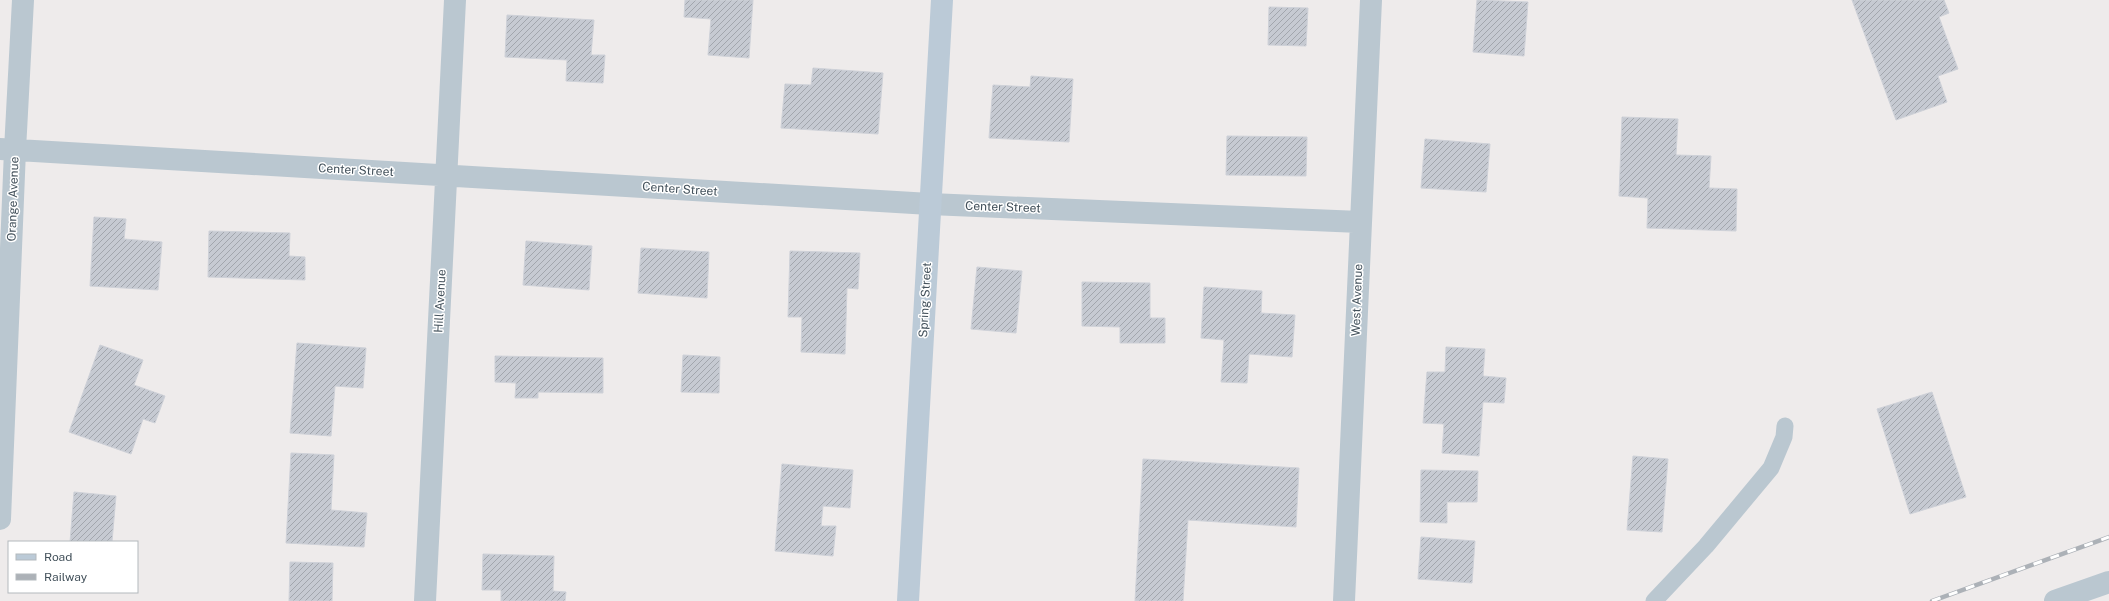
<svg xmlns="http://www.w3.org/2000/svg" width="2109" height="601" font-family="'Public Sans',sans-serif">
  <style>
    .building { fill: url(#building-hatch); stroke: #ced1d8 }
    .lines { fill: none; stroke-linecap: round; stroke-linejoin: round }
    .lane { stroke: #bac7d0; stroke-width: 17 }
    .street { stroke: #bac7d0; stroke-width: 22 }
    .secondary { stroke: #bbcad7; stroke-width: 22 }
    .rail-casing { stroke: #acb1b7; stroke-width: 4.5 }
    .rail { stroke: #fff; stroke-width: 3; stroke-dasharray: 9; stroke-linecap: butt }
    .labels { text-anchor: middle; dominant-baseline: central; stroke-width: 3; stroke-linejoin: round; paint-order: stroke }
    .street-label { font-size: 12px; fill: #42505a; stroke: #fff }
  </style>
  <defs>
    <pattern id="building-hatch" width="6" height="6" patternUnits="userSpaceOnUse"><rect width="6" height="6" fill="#c6cad2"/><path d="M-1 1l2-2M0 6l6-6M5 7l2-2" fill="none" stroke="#a2a6ad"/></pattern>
  </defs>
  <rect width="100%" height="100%" fill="#eeebeb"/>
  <!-- building -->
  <path class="building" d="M685 0H753L749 58 708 55 711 19 684 17Z
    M1477 0 1528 2 1524 56 1473 52Z
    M1852 0H1944L1949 13 1939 17 1958 69 1938 76 1947 102 1896 120Z
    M1269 7 1308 8 1306 46 1268 45Z
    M507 15 594 20 591 55H605L603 83 566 81 567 60 505 57Z
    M813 68 883 73 878 134 781 128 785 84 811 85Z
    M1031 76 1073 79 1069 142 989 138 993 85 1030 87Z
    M1622 117 1678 119 1676 155 1711 156 1709 188 1737 189 1736 231 1647 228 1648 198 1619 196Z
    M1227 136 1307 137 1306 176 1226 175Z
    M1425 139 1490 144 1486 192 1421 188Z
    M94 217 126 219 124 239 162 242 158 290 90 286Z
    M209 231 290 233 289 256 305 257V280L208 277Z
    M526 241 592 246 589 290 523 285Z
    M641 248 709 252 707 298 638 293Z
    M790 251 860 253 858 289 847 288 845 354 801 352 802 317H788Z
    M977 267 1022 271 1016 333 971 329Z
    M1082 282 1150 283V318H1165V343H1120V327L1082 326Z
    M1204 287 1262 291 1261 313 1295 315 1292 357 1249 354 1247 383 1221 382 1224 340 1201 338Z
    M297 343 366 348 363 388 335 386 331 436 290 433Z
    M100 345 143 360 134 385 165 396 155 423 143 419 131 454 69 432Z
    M1446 347 1485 349 1483 376 1506 378 1504 403 1483 402 1479 456 1442 453 1444 424 1423 423 1427 372H1445Z
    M683 355 720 357 719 393 681 392Z
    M495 356 603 358V393L538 392V398H515L516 383 495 382Z
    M1932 392 1966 497 1910 514 1877 409Z
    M291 453 334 455 331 510 367 513 364 547 286 543Z
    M1633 456 1668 459 1662 532 1627 530Z
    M1143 459 1299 468 1296 527 1188 520 1183 601H1135Z
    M782 464 853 470 850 508 823 506 821 526H836L833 556 775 551Z
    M1421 470 1478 471 1477 502H1447V523L1420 522Z
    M74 492 116 496 112 542H70Z
    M1421 537 1475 541 1472 583 1418 579Z
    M483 554 554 556 553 591 566 592 565 601H501V590H482Z
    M290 562 333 563 332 601H289Z"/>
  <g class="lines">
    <!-- lane -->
    <path class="lane" d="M1654 601 1706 546 1771 468 1784 437 1785 426"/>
    <!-- street -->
    <path class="street" d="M0 149 930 204 1360 222
      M0 519 15 150 23 0
      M425 601 455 0
      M1344 601 1371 0
      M2055 601 2109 582"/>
    <!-- secondary -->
    <path class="secondary" d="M908 601 942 0"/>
    <!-- rail casing -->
    <g class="rail-casing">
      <path id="rail" d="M1932 601 2109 537"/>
    </g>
    <!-- rail -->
    <use href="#rail" class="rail"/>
  </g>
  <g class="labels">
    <!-- street labels -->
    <g class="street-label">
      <text transform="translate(356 170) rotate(3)">Center Street</text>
      <text transform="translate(680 189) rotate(4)">Center Street</text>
      <text transform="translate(13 199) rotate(-88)">Orange Avenue</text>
      <text transform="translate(1003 207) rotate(2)">Center Street</text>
      <text transform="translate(925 300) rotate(-87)">Spring Street</text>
      <text transform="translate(1357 300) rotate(-88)">West Avenue</text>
      <text transform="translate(440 301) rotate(-87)">Hill Avenue</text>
    </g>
  </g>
  <!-- legend -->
  <rect x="8" y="541" width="130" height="52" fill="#ffffff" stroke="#b3b9bd"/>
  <rect x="16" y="554" width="20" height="6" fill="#bbcad7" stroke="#b3b9bd"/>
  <text x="44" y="561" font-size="12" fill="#42505a">Road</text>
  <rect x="16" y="574" width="20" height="6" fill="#acb1b7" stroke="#b3b9bd"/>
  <text x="44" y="581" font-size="12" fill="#42505a">Railway</text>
</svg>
